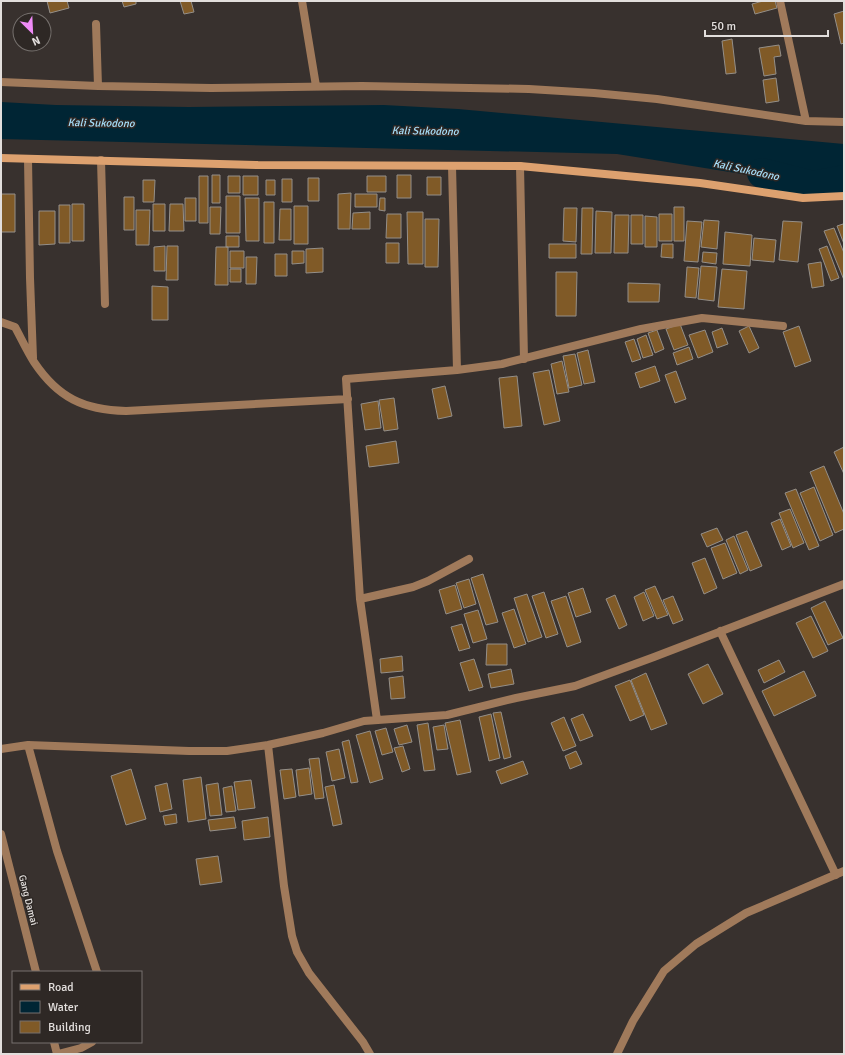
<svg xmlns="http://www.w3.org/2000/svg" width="845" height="1055" font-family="Signika,sans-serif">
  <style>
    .water { fill: #002534 }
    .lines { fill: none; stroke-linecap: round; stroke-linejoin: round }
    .river { stroke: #002534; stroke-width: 30 }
    .building { fill: #805a27; stroke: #948f89 }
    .minor { stroke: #a07a5b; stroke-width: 8 }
    .secondary { stroke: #dda16f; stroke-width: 8 }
    .labels { text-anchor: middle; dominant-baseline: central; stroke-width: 3; stroke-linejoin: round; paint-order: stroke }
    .street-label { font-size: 10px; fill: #e2dedc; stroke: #2e2825 }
    .water-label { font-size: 11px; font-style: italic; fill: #a6def9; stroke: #2e2825 }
  </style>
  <rect width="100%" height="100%" fill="#38312e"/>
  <!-- water -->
  <path class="water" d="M1 102 56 105 189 107 384 105 458 109 844 144V178L798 183 617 154 1 139Z"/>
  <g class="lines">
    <!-- river -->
    <path class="river" d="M762 173 813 186 844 180"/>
  </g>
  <!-- building -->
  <path class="building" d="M47 1H67L69 8 50 13Z
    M122 1H136V4L124 7Z
    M180 1H191L194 12 184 14Z
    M763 1H775L777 8 755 14 752 4Z
    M844 11V43L841 44 834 14Z
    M732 39 736 73 726 74 722 41Z
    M779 45 781 56 774 57 776 74 764 76 759 48Z
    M776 78 779 101 766 103 763 80Z
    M212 175H220V203H212Z
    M397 175H411V198H397Z
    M199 176H208V223H199Z
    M228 176H240V193H228Z
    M243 176H258V195H243Z
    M367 176H386V192H367Z
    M427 177H441V195H427Z
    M308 178H319V201H308Z
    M282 179H292V202H282Z
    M143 180H155L154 202H143Z
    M266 180H275V195H266Z
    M351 193 350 229H338V194Z
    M1 194H15V232H1Z
    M355 194H377V207H355Z
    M226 196H240V233H226Z
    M124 197H134V230H124Z
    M185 198H196V221H185Z
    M245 198H259V241H246Z
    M380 198H385V211L379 210Z
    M264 202H274V243H264Z
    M72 204H84V241H72Z
    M153 204H165V231H153Z
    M170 204H183L184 231H169Z
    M59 205H70V243H59Z
    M294 206H308V244H294Z
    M210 207H221L220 234H210Z
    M674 207H684V241H674Z
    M564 208H577L576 242 563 241Z
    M582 208H593L592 254H581Z
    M280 209H291V240H279Z
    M136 210H150L149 245H136Z
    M39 211H55V244L39 245Z
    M596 211 612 212 611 253H595Z
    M370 212V229H352L353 213Z
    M407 212H423V264H408Z
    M387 214H401V238H386Z
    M659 214H672V241H659Z
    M615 215H629L628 253H614Z
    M631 215H643V244H631Z
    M645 216 657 217V247H645Z
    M425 219H439L438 267H425Z
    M704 220 719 221 717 249 701 247Z
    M687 221 702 222 698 262 684 261Z
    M783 221 802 222 798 262 779 260Z
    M843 224 844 227V244L837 226Z
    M834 228 844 253V280L824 231Z
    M725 232 752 235 750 266 723 264Z
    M226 236H239V247H226Z
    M754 238 776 240 774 262 752 260Z
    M386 243H399V263H386Z
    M549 244H576V258H549Z
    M662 244H673V258L661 257Z
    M165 246V271H154V247Z
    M167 246H178V280H166Z
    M827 246 839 278 831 281 819 249Z
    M216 247H228V285H215Z
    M323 248V272L306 273V249Z
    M230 251H244V268H230Z
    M292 251H304V263L292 264Z
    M703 252 717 253 716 264 702 262Z
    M275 254H287V276H275Z
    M246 257H257L256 284H246Z
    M821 262 824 286 812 288 808 264Z
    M701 266 717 267 714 301 698 299Z
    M687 267 699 268 696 298 685 297Z
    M230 269H241V282H230Z
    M722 269 747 271 744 309 718 307Z
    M556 272H577L576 316H556Z
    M628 283 660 284 659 302H628Z
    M152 286 168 287V320H152Z
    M680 324 688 345 674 350 666 329Z
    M749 326 759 348 749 353 739 331Z
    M799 326 811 361 795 367 783 332Z
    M722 328 728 344 717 348 712 332Z
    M657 330 664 349 655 353 648 333Z
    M705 330 713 352 698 358 689 335Z
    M646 335 653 355 643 358 637 339Z
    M634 339 641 359 632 362 625 342Z
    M689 347 693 359 677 365 673 353Z
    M588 350 595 382 584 384 577 353Z
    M575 354 582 385 569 388 563 356Z
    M562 361 569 392 557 394 551 364Z
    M655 366 660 381 640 388 635 373Z
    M549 370 560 421 544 425 533 373Z
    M676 371 686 399 675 403 665 375Z
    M517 376 522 426 504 428 499 378Z
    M445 386 452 416 438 419 432 389Z
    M394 398 398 429 384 431 379 400Z
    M378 401 381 428 365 430 361 404Z
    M396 441 399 463 369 467 366 446Z
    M844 447V474L834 452Z
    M824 466 844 514V529L835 533 810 472Z
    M814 487 833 535 820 541 800 493Z
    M796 489 819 546 809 550 785 493Z
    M790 509 804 543 793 548 779 513Z
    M780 519 791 546 782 550 771 523Z
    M717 528 723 540 707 547 701 534Z
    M747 531 762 566 750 571 736 535Z
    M734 536 748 570 740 574 726 540Z
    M725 543 737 573 723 579 711 548Z
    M705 558 717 588 704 594 692 563Z
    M483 574 498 622 486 625 471 578Z
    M469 579 476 604 464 608 456 583Z
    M455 585 462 609 446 614 439 590Z
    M655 586 668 615 657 619 645 590Z
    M583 588 591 612 576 617 568 593Z
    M544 592 558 634 546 638 532 596Z
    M644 592 654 616 643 621 634 597Z
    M527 594 542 637 528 642 514 598Z
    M615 595 627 625 619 629 606 599Z
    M566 596 581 642 567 647 551 601Z
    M673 596 683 620 673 624 663 600Z
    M825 601 843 638 828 645 811 608Z
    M514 609 526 644 514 648 502 613Z
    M478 610 487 639 473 643 464 614Z
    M811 616 828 651 813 658 796 623Z
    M462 624 470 648 459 651 451 627Z
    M487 644H507V665H486Z
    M402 656 403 671 381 673 380 659Z
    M474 659 483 687 469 691 460 663Z
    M779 660 785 672 764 683 758 670Z
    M708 664 723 694 703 704 688 674Z
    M511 669 514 684 491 688 488 674Z
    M804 671 816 696 774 716 762 691Z
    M646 673 667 724 651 730 631 680Z
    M403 676 405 698 391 699 389 678Z
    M630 680 644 715 630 721 615 686Z
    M501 712 511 757 504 759 493 713Z
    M491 714 500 758 489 761 479 717Z
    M583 714 593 736 580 741 571 719Z
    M564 717 576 746 563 751 551 723Z
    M460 720 471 772 457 775 445 723Z
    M428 723 435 770 424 771 417 725Z
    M407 725 412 742 399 745 394 729Z
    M444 725 448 749 437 750 433 727Z
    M386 728 393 752 382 755 375 731Z
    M370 731 383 779 370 783 356 735Z
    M349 740 358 782 351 783 342 742Z
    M403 746 410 769 402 772 394 748Z
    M339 749 345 778 332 781 326 752Z
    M576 751 582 764 570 769 565 756Z
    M319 758 324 798 315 799 309 759Z
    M523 761 528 774 501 784 496 771Z
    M309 768 312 794 299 796 296 770Z
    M131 769 146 819 126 825 111 776Z
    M292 769 296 797 284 799 280 770Z
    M201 777 206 819 188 822 183 780Z
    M251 780 255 808 238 810 234 782Z
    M167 783 172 809 160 812 155 786Z
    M218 783 222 815 210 816 206 785Z
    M334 785 342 824 333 826 325 787Z
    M232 786 236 811 226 812 223 788Z
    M176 814 177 823 165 825 163 816Z
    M234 817 236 828 210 831 208 820Z
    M268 817 270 837 244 840 242 821Z
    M218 856 222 882 200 885 196 859Z"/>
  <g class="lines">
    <!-- minor -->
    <path class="minor" d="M302 1 316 86
      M780 1 806 121
      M96 24 98 86
      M1 82 98 86 211 88 362 86 529 89 594 93 657 99 806 121 844 122
      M28 159 30 278 33 358
      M101 160 105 304
      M452 166 457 370
      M520 166 524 359
      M1 322 15 327C21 338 27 351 34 362 58 398 84 410 126 411L348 399
      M360 599 413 587 428 581 469 559
      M720 631 836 875
      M377 720 360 599 346 379 457 370 502 364 641 329 702 318 783 326
      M28 745 57 851 97 972
      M268 745 284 886 292 936 297 952 309 973 363 1042 370 1054
      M1 749 28 745 189 751H227L268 745 323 733 364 721 447 715 516 698 575 686 654 657 844 584
      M1 834 36 972
      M54 1042 57 1054
      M58 1054 81 1048 92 1042
      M617 1054 633 1021 664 971 696 944 746 913 844 871"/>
    <!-- secondary -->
    <path class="secondary" d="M1 158 258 165 520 166 700 183 803 198 844 196"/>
  </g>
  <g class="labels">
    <!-- street labels -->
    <g class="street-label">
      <text transform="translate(28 900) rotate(76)">Gang Damai</text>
    </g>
    <!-- water labels -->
    <g class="water-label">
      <text transform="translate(101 123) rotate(1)">Kali Sukodono</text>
      <text transform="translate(425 131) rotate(1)">Kali Sukodono</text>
      <text transform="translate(746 170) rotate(12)">Kali Sukodono</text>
    </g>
  </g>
  <!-- border -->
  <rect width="845" height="1055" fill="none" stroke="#e2dedc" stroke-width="4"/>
  <!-- legend -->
  <rect x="12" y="971" width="130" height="72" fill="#2e2825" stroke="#76716e"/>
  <rect x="20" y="984" width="20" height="6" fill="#dda16f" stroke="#76716e"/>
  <text x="48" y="991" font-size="12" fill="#e2dedc">Road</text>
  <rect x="20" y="1001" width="20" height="12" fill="#002534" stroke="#76716e"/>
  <text x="48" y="1011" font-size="12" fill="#e2dedc">Water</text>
  <rect x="20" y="1021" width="20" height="12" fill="#805a27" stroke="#76716e"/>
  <text x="48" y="1031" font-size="12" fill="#e2dedc">Building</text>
  <!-- north arrow -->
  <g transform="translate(32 32) rotate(156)"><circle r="19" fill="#2e2825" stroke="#76716e"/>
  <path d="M0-3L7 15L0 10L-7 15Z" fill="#ef8bf7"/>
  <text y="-6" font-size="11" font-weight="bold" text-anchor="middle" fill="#e2dedc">N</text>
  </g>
  <!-- scale -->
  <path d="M705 30v6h123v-6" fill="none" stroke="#e2dedc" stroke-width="2"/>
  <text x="711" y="30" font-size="12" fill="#e2dedc" stroke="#2e2825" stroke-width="3" paint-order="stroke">50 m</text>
</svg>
